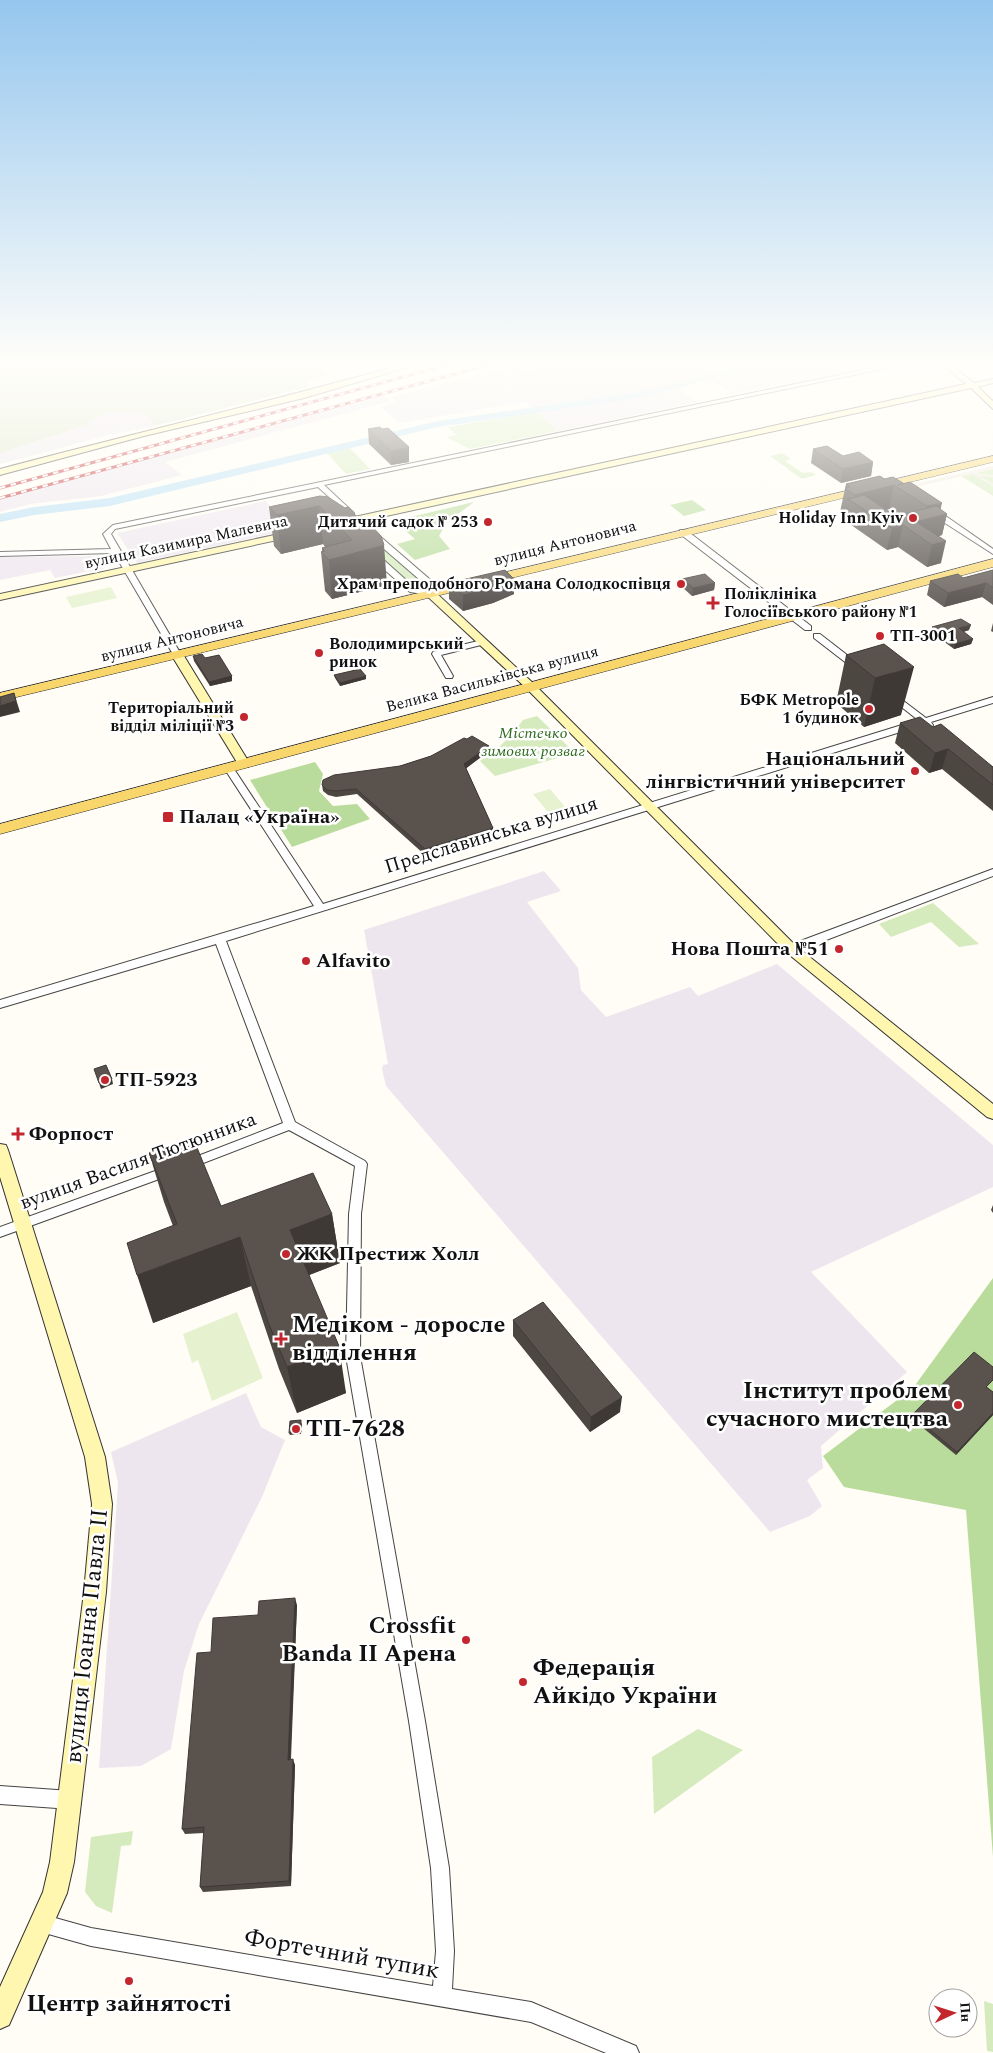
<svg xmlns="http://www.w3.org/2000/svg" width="993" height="2053" font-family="Spectral,serif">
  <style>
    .industrial { fill: #eee6ef }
    .green { fill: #d5ebbd }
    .forest { fill: #b9dc9c }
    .cemetery { fill: #d9e3c4 }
    .pitch { fill: #e6f2cf }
    .plaza { fill: #f1ede2 }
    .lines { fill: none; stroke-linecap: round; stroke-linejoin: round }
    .river { fill: #b9e0f7; fill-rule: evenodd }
    .street-casing { stroke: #444; stroke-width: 2 }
    .secondary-casing { stroke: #333; stroke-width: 2 }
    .primary-casing { stroke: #222; stroke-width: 1 }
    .street { fill: #fff; fill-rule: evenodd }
    .secondary { fill: #fff6b0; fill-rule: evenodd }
    .primary { fill: #f9d66b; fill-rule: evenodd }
    .rail-casing { stroke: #c4262e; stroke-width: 3 }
    .rail { stroke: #fff; stroke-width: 2; stroke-dasharray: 5.5; stroke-linecap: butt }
    .wall { fill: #4d4742; fill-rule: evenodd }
    .shaded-wall { fill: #3f3936 }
    .building { fill: #5a524d; stroke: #3f3936 }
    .poi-dot { fill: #c4262e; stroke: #fff; stroke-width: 2 }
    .labels { text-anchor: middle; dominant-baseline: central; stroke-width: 5; stroke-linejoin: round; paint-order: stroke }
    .far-poi-label { font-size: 16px; font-weight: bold; fill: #111; stroke: #fff; text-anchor: end }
    .far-street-label { font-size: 16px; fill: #111; stroke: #fff }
    .far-park-label { font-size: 16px; font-style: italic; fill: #2f6b1f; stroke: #fff }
    .poi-label { font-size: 20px; font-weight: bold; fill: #111; stroke: #fff; text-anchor: start }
    .street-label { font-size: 20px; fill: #111; stroke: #fff }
    .near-poi-label { font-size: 24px; font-weight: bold; fill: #111; stroke: #fff; text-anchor: start }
    .near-street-label { font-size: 24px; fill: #111; stroke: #fff }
  </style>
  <rect width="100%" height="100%" fill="#fffdf5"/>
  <!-- industrial -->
  <path class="industrial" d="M509 363H548L510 372 496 367Z
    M561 363H755L644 392 531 407 524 402 399 423 381 407 396 402 392 397 495 370 509 375Z
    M773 363H890L732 394 710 379Z
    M677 387 697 402 558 431 536 412 642 395Z
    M382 395 391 401 165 462 182 475 101 496 30 504 0 512V499Z
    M108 412H138L148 417 154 426 109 435 0 464V453L83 426Z
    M266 501 289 530 137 563 117 533Z
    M98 556 105 568 55 578 50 570 0 580V557Z
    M544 871 561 891 527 902 578 968 581 990 606 1017 690 987 698 996 777 964 993 1145V1187L811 1272 907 1372 821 1446 823 1468 807 1480 822 1506 810 1516 770 1532 386 1086 382 1069 383 1065 388 1064 364 930Z
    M246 1393 261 1427 285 1440 262 1497 199 1624 184 1671 171 1749 141 1766 99 1768 118 1483 111 1452Z"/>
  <!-- green -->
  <path class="green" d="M536 412 558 431 470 449 446 437 456 435 448 427Z
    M350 448 370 469 346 474 327 453Z
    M782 453 791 459 785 461 803 473 811 472 816 475 802 479 770 456Z
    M993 469V496L961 476Z
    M357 524 423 583 412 586 346 527Z
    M537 716 575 753 495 776 480 761 495 751 511 735 523 720Z
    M933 903 979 944 959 947 931 922 891 937 879 924Z
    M698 1729 743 1750 654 1814 652 1757Z
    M133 1831 131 1845 121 1846 112 1913 96 1906 85 1892 91 1837Z
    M984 2001 993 2004V2052L987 2051Z"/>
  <!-- forest -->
  <path class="forest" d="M692 500 706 510 684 516 670 505Z
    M474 502 446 523 439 536 450 549 415 560 397 544 415 539 394 521Z
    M315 762 323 774 319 791 333 806 357 804 370 819 292 847 250 780Z
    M993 1278V1857L966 1510 844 1487 823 1456 913 1388Z"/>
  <!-- cemetery -->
  <path class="cemetery" d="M0 363H320L328 375 305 382 311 386 154 426 148 417 138 412H108L83 426 0 453Z"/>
  <!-- pitch -->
  <path class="pitch" d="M111 587 117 598 72 608 66 597Z
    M550 789 570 813 553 818 533 794Z
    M237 1312 263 1378 212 1401 198 1360 192 1363 183 1334Z"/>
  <!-- plaza -->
  <path class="plaza" d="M993 466V469L977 473 993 475V477L980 476 993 484V486L972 474 907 489 993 547V549L906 490 910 485Z"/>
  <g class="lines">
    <!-- river -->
    <path class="river" d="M751 363H770L646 397 438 427 110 506 34 515 0 522V514L34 507 110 498 438 421 646 391Z"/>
    <!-- street casing -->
    <g class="street-casing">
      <path id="street" d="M897 363H911L324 485 354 513V517H351L318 487 115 529 111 534 182 656 178 658 174 656 114 553 0 556V552L111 549 103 534 113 525Z
        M931 510H937L993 549V554L931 514Z
        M680 530H686L811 626V630H805L680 534Z
        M369 532H375L441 589V593H435L369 536Z
        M371 554H377L415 588 434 593 430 595 410 592 371 558Z
        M814 634H820L860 665V669H854L814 638Z
        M482 640 486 642 485 644 441 655 453 676 452 678H446L432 654 433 652Z
        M893 693 926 718 993 697V703L931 722 933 725 932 727H926L923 725 226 941 295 1122 365 1161 367 1164 361 1214 360 1356 425 1721 449 1868 454 1951 452 1989 531 2002 636 2046 639 2053H606L531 2022 91 1946 34 1930 32 1923 34 1916 41 1914 91 1928 433 1986 436 1951 431 1868 409 1721 346 1356 349 1214 355 1166 289 1130 193 1167 189 1169 185 1167 183 1164 185 1161 283 1123 216 944 0 1008V1000L314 906 224 768 226 766H232L323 904 918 720 890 698 889 696Z
        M993 869V876L795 952H787L786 949 787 946Z
        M169 1166 173 1168 175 1171 173 1174 0 1237V1227Z
        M0 1786 71 1791 77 1794 80 1800 77 1806 71 1809 0 1804Z"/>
    </g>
    <!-- secondary casing -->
    <g class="secondary-casing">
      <path id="secondary" d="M408 363H422L304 398 144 436 0 475V469C136 433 273 401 408 363Z
        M940 363H949L974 383 993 379V383L978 387 993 401V409L971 388 345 525 340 522 345 519 966 384Z
        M293 531 298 534 296 536 0 600V594Z
        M430 590 434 591 534 684 796 946 993 1104V1119L987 1117 786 952 526 688 426 595 425 593 426 591Z
        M178 653 184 656 250 764 248 767H240L238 764 172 656Z
        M0 1144 6 1145 8 1150 105 1457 112 1504 106 1592 74 1862 67 1893 9 2025 0 2029V1987L43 1892 50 1862 84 1592 92 1504 85 1457 0 1177Z"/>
    </g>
    <!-- primary casing -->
    <g class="primary-casing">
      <path id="primary" d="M993 456V462L0 701V693Z
        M993 559V567L0 834V824Z"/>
    </g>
    <!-- street -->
    <use href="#street" class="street"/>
    <!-- secondary -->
    <use href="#secondary" class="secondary"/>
    <!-- primary -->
    <use href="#primary" class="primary"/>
    <!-- rail casing -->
    <g class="rail-casing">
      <path id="rail" d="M0 488 454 363
        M0 498 495 363"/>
    </g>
    <!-- rail -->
    <use href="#rail" class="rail"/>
  </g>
  <!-- wall -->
  <path class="wall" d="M368 429 409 462 391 465 369 444Z
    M813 449 843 456 873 462 871 476 841 483 811 463Z
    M880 476 947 514 942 535 939 536 941 563 927 567 898 547 887 550 844 520 845 515 840 512 846 484ZM889 509 899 515 896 516 886 510Z
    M320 496 387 585 332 599 325 591 321 552 322 551V548L325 547 323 544 281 554 274 546 269 507Z
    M993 570V605L982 597 944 607 927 595 930 581 963 578Z
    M514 579V594L493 603 463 611 449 599V583Z
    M682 579 715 583 714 590 692 596 682 587Z
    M993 623V632L991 631Z
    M932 627 969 630 963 632 973 639 971 644 954 649 931 632Z
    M884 644 901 715 864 727 836 703 846 655Z
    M193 656 205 658 232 676V681L210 686 194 661Z
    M334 675 366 679 340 686 335 678Z
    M900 723 933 727 993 767V811L942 769 929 773 895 743Z
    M467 739 489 746V751L466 768 493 828V833L425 855 357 794 336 797 328 795 323 791 322 785 400 766 431 756Z
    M149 1153 221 1206 332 1214 340 1263 309 1275 346 1393 297 1413 279 1369 251 1286 153 1323 173 1226 164 1202Z
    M993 1205V1213L991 1210Z
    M513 1320 620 1412 590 1432 513 1336Z
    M987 1387 993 1392V1415L956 1455 911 1418 912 1415Z
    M302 1423 301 1434 290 1435 289 1433Z
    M297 1605 291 1759 295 1765 291 1886 203 1892 200 1887 204 1833 185 1834 182 1829 211 1652 258 1615Z"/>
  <!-- shaded-wall -->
  <path class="shaded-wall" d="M409 447V462L391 465V451Z
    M873 462 871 476 841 483 843 469Z
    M894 485 889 509 870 514 853 503 855 495Z
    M942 503 939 516 947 514 942 535 925 540 916 522 923 520 927 506Z
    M319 506 323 544 281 554 277 515Z
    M903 525 898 547 887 550 892 528Z
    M946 541 941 563 927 567 932 545Z
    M384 545 387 585 332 599 329 560Z
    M514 579V594L493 603 463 611V595Z
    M715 583 714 590 692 596 693 588Z
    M986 583 982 597 944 607 948 593Z
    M971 625 969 630 957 634 959 628Z
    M973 639 971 644 954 649 955 644Z
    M914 667 901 715 864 727 875 678Z
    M232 676V681L210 686 209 682Z
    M366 676V679L340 686V683Z
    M14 693 20 712 0 717V706Z
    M489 746V751L464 770V764Z
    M948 749 942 769 929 773 935 753Z
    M493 828V833L425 855V849Z
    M112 1079 113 1084 101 1089 99 1083Z
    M332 1214 340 1263 299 1279 290 1230Z
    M240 1237 251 1286 153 1323 137 1275Z
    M339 1346 346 1393 297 1413 287 1367Z
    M622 1397 620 1412 590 1432 591 1417Z
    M993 1413V1415L956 1455 957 1452Z
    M295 1598 297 1605 290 1765 288 1760Z
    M293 1759 295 1765 291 1886 289 1881Z"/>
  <!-- building -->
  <path class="building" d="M380 427 382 429 388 428 409 447 391 451 368 429Z
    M827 446 843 456 859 452 873 462 843 469 813 449Z
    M880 476 884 479 893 477 903 483 898 485 910 482 942 503 927 506 894 485 855 495 845 488 850 487 846 484Z
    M864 495 896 516 936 506 947 514 916 522 946 541 932 545 903 525 892 528 848 499Z
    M320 496 328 497 345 508 348 507 358 518 362 517 367 521 381 536 384 545 329 560 321 552 325 551 322 548 352 540 319 506 277 515 269 507Z
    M505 570 514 579 493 588 463 595 449 583Z
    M993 570V588L986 583 948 593 930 581 958 574 963 578Z
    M705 574 715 583 693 588 682 579Z
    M961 619 971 625 959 628 973 639 955 644 932 627Z
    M884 644 914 667 875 678 846 655Z
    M202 654 205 658 219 655 232 676 209 682 193 656Z
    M360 669 366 676 340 683 334 675Z
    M14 693 16 701 0 706V697Z
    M920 717 933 727 941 724 993 767V785L948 749 935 753 900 723Z
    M472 736 489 746 464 764 493 828 425 849 356 789 336 791 327 790 322 785 323 780 334 775 400 766 431 756 464 738 467 739Z
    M106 1065 112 1079 99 1083 94 1069Z
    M193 1138 221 1206 313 1173 332 1214 290 1230 339 1346 287 1367 268 1322 240 1237 137 1275 127 1243 177 1224 149 1153Z
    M543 1302 622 1397 591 1417 513 1320Z
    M974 1352 993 1367V1380L986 1387 993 1392V1413L957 1452 912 1415Z
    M301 1420V1432L289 1433 290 1421Z
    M295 1598 288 1760 293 1759 289 1881 200 1887 204 1827 182 1829 197 1653 211 1652 213 1618 258 1615 259 1601Z"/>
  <!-- sky -->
  <linearGradient id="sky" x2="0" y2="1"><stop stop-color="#95c6ee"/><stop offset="0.56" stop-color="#fffefa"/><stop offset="1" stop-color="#fffefa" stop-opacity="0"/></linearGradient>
  <rect width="993" height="651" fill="url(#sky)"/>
  <!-- markers -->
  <g class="poi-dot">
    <circle cx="913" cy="518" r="5"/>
    <circle cx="488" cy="522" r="5"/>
    <circle cx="681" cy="584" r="5"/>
    <path d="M710.5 595.5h5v5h5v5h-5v5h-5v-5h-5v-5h5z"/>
    <circle cx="880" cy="636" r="5"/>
    <circle cx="319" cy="653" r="5"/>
    <circle cx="869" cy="709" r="5"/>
    <circle cx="244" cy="717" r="5"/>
    <circle cx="915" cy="771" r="5"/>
    <rect x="162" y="811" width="12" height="12" rx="2.5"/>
    <circle cx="839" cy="949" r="5"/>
    <circle cx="306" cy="961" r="5"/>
    <circle cx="105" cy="1080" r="5"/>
    <path d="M15.5 1126.5h5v5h5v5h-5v5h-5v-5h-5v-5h5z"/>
    <circle cx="286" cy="1254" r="5"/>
    <path d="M278.5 1331.5h5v5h5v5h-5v5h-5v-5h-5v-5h5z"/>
    <circle cx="958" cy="1405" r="5"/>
    <circle cx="296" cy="1429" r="5"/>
    <circle cx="466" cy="1640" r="5"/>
    <circle cx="523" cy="1682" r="5"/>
    <circle cx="129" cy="1981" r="5"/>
  </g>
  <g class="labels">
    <!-- far-poi labels -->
    <g class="far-poi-label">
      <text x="903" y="518">Holiday Inn Kyiv</text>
      <text x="478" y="522">Дитячий садок № 253</text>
      <text x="671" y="584">Храм преподобного Романа Солодкоспівця</text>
      <text x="724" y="594" text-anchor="start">Поліклініка<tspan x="724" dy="18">Голосіївського району №1</tspan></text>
      <text x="890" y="636" text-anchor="start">ТП-3001</text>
      <text x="329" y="644" text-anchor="start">Володимирський<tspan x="329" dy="18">ринок</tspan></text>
      <text x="859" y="700">БФК Metropole<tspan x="859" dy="18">1 будинок</tspan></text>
      <text x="234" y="708">Територіальний<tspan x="234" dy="18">відділ міліції №3</tspan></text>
    </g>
    <!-- far-street labels -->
    <g class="far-street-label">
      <text transform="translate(186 542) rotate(-12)">вулиця Казимира Малевича</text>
      <text transform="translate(565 543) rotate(-14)">вулиця Антоновича</text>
      <text transform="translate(172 639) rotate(-14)">вулиця Антоновича</text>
      <text transform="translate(492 679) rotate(-15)">Велика Васильківська вулиця</text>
    </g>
    <!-- far-park labels -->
    <g class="far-park-label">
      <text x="533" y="733">Містечко<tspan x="533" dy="18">зимових розваг</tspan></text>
    </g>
    <!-- poi labels -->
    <g class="poi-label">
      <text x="905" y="759" text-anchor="end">Національний<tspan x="905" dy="23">лінгвістичний університет</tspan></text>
      <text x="179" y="817">Палац «Україна»</text>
      <text x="829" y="949" text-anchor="end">Нова Пошта №51</text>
      <text x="316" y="961">Alfavito</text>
      <text x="115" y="1080">ТП-5923</text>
      <text x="29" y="1134">Форпост</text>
      <text x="296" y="1254">ЖК Престиж Холл</text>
    </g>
    <!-- street labels -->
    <g class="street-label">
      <text transform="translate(491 835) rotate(-17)">Предславинська вулиця</text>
      <text transform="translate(138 1161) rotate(-20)">вулиця Василя Тютюнника</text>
    </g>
    <!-- near-poi labels -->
    <g class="near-poi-label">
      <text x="292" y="1325">Медіком - доросле<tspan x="292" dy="28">відділення</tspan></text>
      <text x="948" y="1391" text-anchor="end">Інститут проблем<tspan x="948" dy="28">сучасного мистецтва</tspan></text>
      <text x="306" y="1429">ТП-7628</text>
      <text x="456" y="1626" text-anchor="end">Crossfit<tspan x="456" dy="28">Banda II Арена</tspan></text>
      <text x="533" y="1668">Федерація<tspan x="533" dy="28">Айкідо України</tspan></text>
      <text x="129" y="2004" text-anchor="middle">Центр зайнятості</text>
    </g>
    <!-- near-street labels -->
    <g class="near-street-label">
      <text transform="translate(87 1636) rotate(-84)">вулиця Іоанна Павла II</text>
      <text transform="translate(342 1954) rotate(10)">Фортечний тупик</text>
    </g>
  </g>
  <!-- north arrow -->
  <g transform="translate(953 2013) rotate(86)"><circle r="24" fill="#ffffff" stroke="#a0a0a0"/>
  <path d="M0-4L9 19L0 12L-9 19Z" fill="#c4262e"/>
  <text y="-8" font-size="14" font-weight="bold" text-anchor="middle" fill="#111111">Пн</text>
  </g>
</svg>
